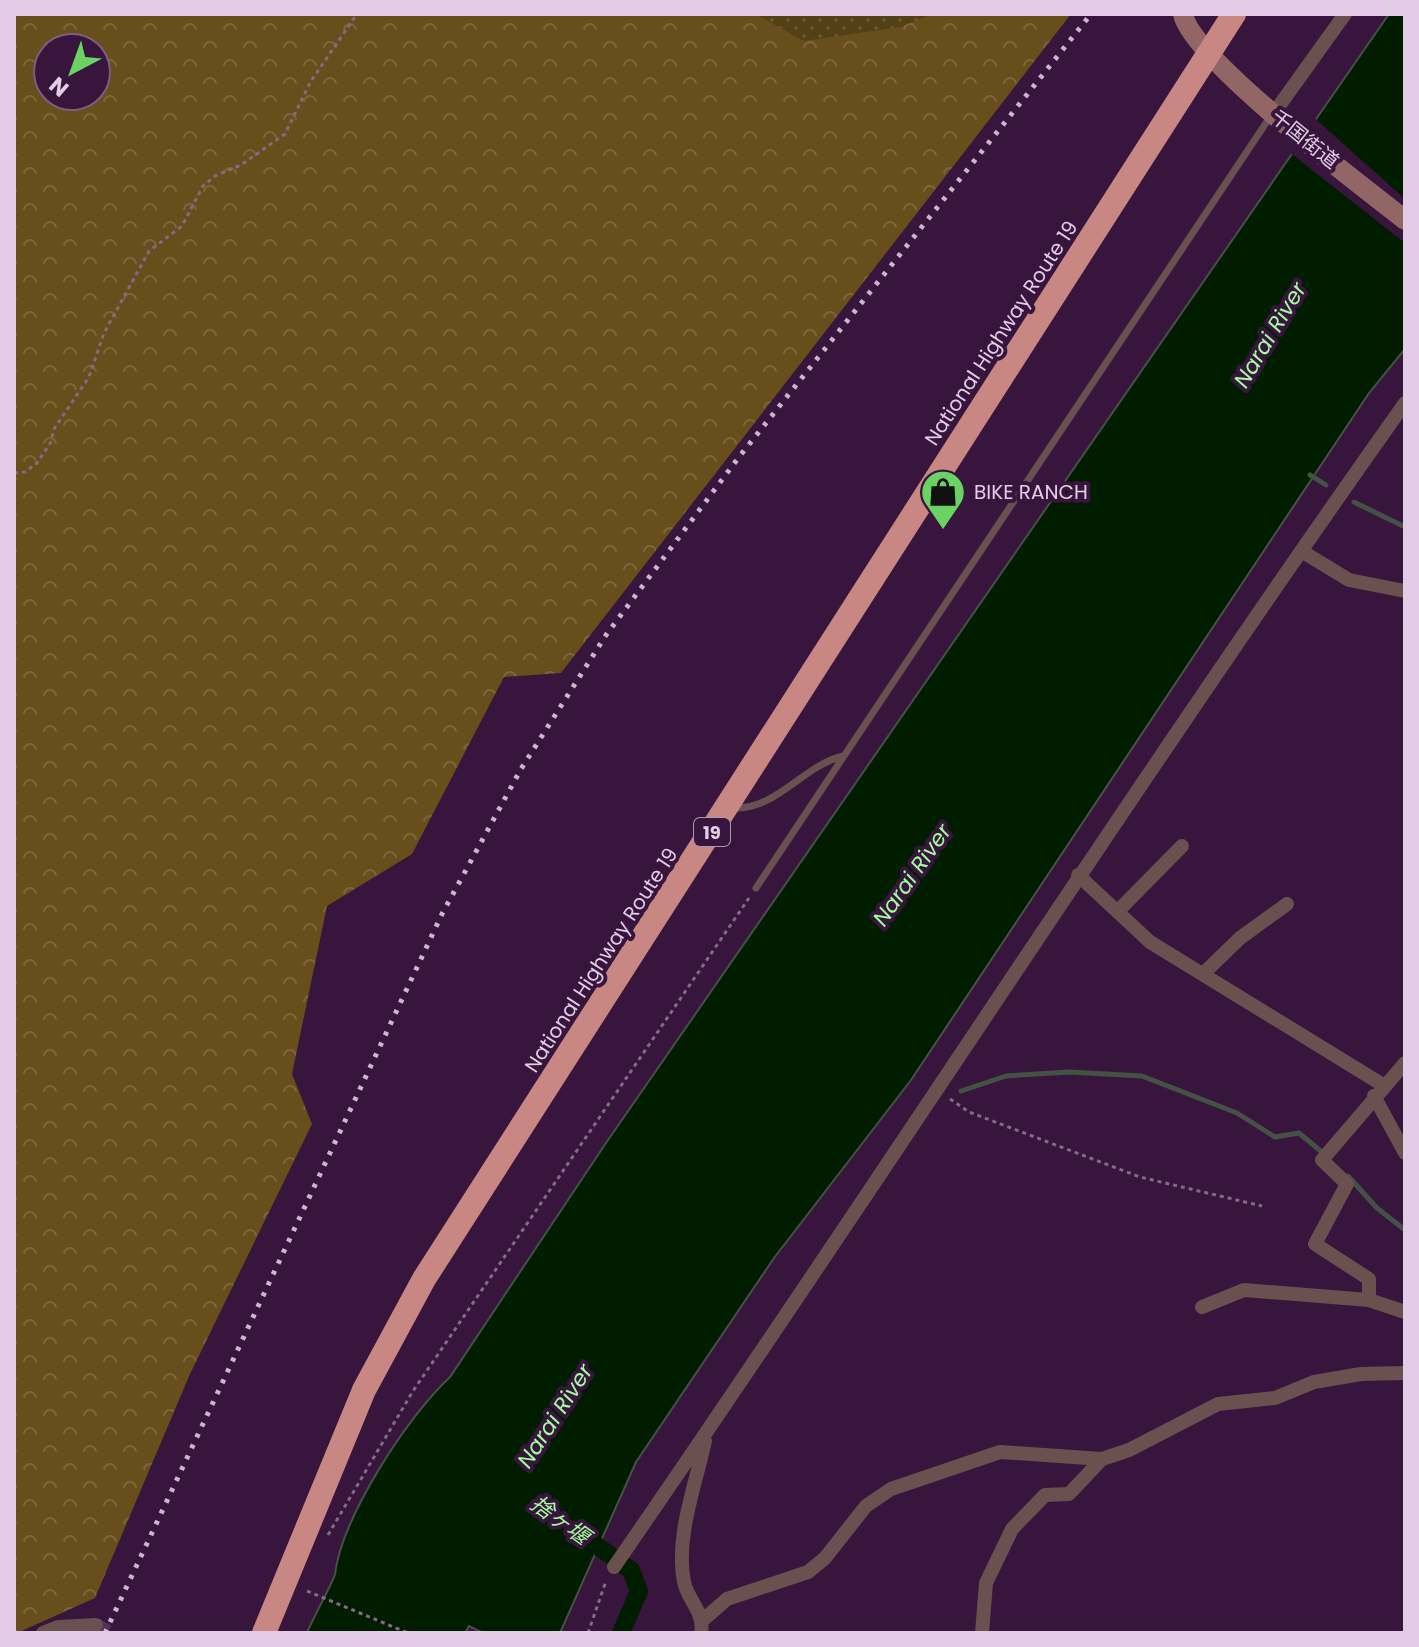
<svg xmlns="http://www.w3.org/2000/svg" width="1419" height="1647" font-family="Poppins,'Noto Sans JP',sans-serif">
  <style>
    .forest { fill: url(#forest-crowns); fill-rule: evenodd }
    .park { fill: url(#park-dots) }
    .water { fill: #001d00; stroke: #445245; stroke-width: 2 }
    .pier { fill: #37153c }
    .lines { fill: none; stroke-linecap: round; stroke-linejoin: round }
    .stream { stroke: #445245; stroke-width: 5 }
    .canal { stroke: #001d00; stroke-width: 18 }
    .street-tunnel { stroke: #513156; stroke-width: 14; stroke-dasharray: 14 7; stroke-linecap: butt }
    .path { stroke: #856989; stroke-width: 3; stroke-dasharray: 4 4; stroke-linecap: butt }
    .lane { stroke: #6a504e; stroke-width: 7 }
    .street { stroke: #6a504e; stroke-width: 14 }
    .secondary { stroke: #916664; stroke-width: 20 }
    .highway { stroke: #c98784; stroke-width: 24 }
    .rail { stroke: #cdb5d0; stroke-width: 5; stroke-dasharray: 4 8; stroke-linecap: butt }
    .labels { text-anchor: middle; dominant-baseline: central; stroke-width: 8; stroke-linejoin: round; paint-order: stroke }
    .shield { fill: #37153c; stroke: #af96b3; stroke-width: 2 }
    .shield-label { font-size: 18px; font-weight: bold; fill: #e3cde6 }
    .street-label { font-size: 20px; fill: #e3cde6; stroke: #37153c }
    .poi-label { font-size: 20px; fill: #e3cde6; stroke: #37153c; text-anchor: start }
    .water-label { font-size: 22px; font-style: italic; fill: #a3fd9c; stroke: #37153c }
  </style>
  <defs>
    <pattern id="forest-crowns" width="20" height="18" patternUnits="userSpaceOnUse" patternTransform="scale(2)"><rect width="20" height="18" fill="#674e1a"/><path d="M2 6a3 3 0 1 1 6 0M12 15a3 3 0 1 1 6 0" fill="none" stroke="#7d663b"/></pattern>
    <pattern id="park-dots" width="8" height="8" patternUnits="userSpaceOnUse" patternTransform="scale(2)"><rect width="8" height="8" fill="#544016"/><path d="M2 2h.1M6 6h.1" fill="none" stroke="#6c5a38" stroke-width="1.8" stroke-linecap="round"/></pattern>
  </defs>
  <rect width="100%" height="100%" fill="#37153c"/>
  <!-- forest -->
  <path class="forest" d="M14 14H1071L561 673 504 677 412 854 327 906 292 1074 312 1124 190 1374 95 1598 17 1633H14ZM48 48H96V96H48Z"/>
  <!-- park -->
  <path class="park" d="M755 14H932L900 27 804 41Z"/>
  <!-- water -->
  <path class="water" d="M1389 14H1405V349L1369 393 911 1080 774 1258 636 1462 560 1633H483L469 1626 465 1633H307C311 1622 335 1578 335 1574 342 1518 406 1418 450 1377L608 1140Z"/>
  <!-- pier -->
  <path class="pier" d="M1312 116 1405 199V243L1288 151Z"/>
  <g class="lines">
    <!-- stream -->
    <path class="stream" d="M1310 475 1326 485
      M1354 502 1405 527
      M961 1091 1006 1076 1069 1072 1142 1076 1237 1113 1275 1137 1299 1133 1323 1153
      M1348 1176 1377 1208 1405 1230"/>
    <!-- canal -->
    <path class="canal" d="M579 1533 610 1555
      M621 1633 639 1591 631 1570 625 1566"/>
    <!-- street-tunnel -->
    <path class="street-tunnel" d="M96 1625 110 1633"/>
    <!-- path -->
    <path class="path" d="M14 473 25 472 37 463 51 442 54 429 89 377 104 333 149 251 182 226 203 186 215 176 241 165 285 134 311 81 357 14
      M950 1099 969 1112 1140 1177 1262 1206
      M328 1535 413 1391 749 898
      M307 1591 408 1633
      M588 1633 606 1581"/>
    <!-- lane -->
    <path class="lane" d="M733 808C777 810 802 766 843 756
      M756 888 1272 114"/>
    <!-- street -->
    <path class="street" d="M1274 113 1345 14
      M1303 552 1349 580 1405 591
      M1078 875 1150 942 1383 1085
      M1118 911 1182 846
      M1204 973 1240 938 1287 904
      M1405 1063 1322 1160 1347 1184 1315 1244 1369 1279V1300L1405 1312
      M1374 1096 1405 1153
      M1202 1307 1244 1290 1369 1300
      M614 1567C881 1181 1133 786 1405 403
      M703 1620 727 1599 808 1572 825 1558 866 1506 891 1489 1000 1452 1102 1459 1129 1450 1218 1404 1275 1398 1314 1382 1361 1374 1405 1373
      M43 1633 58 1627 96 1625
      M701 1633C705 1612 688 1601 684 1582 675 1537 696 1484 705 1441
      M982 1633 986 1583 1012 1529 1045 1495 1069 1494 1102 1459"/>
    <!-- secondary -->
    <path class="secondary" d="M1183 14C1191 58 1362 186 1405 220"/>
    <!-- highway -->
    <path class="highway" d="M264 1633 364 1390 424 1279 1234 14"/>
    <!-- rail -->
    <path class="rail" d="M105 1633 442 914 521 769 606 635 739 457 1091 14"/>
  </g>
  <!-- icons -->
  <defs>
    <g id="shop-pin" transform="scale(2.3)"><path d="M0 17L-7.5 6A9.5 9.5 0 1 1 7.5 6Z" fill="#6ad363" stroke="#37153c"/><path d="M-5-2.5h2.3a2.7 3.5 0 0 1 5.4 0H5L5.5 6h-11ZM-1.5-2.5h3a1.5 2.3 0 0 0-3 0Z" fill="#111"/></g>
  </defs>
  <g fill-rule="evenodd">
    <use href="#shop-pin" x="943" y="492"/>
  </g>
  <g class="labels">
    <!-- shield labels -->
    <rect class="shield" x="694" y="818" width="36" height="28" rx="6"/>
    <g class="shield-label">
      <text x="712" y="832">19</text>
    </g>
    <!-- street labels -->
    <g class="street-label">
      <text transform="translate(1305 139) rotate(39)">千国街道</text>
      <text transform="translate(1001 333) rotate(-57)">National Highway Route 19</text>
      <text transform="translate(601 960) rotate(-57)">National Highway Route 19</text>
    </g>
    <!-- poi labels -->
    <g class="poi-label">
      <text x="974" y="492">BIKE RANCH</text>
    </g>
    <!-- water labels -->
    <g class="water-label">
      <text transform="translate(1270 335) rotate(-59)">Narai River</text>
      <text transform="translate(912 875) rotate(-55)">Narai River</text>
      <text transform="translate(555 1416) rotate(-57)">Narai River</text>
      <text transform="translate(560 1520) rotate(36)">捨ヶ堰</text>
    </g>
  </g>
  <!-- border -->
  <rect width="1419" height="1647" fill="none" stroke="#e3cde6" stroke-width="32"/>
  <!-- north arrow -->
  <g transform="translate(72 72) rotate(221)"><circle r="38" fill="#37153c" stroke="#7c5f80" stroke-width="2"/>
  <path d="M0-6L14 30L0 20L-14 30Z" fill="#6ad363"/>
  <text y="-12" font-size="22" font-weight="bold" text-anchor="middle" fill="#e3cde6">N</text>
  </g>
</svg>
